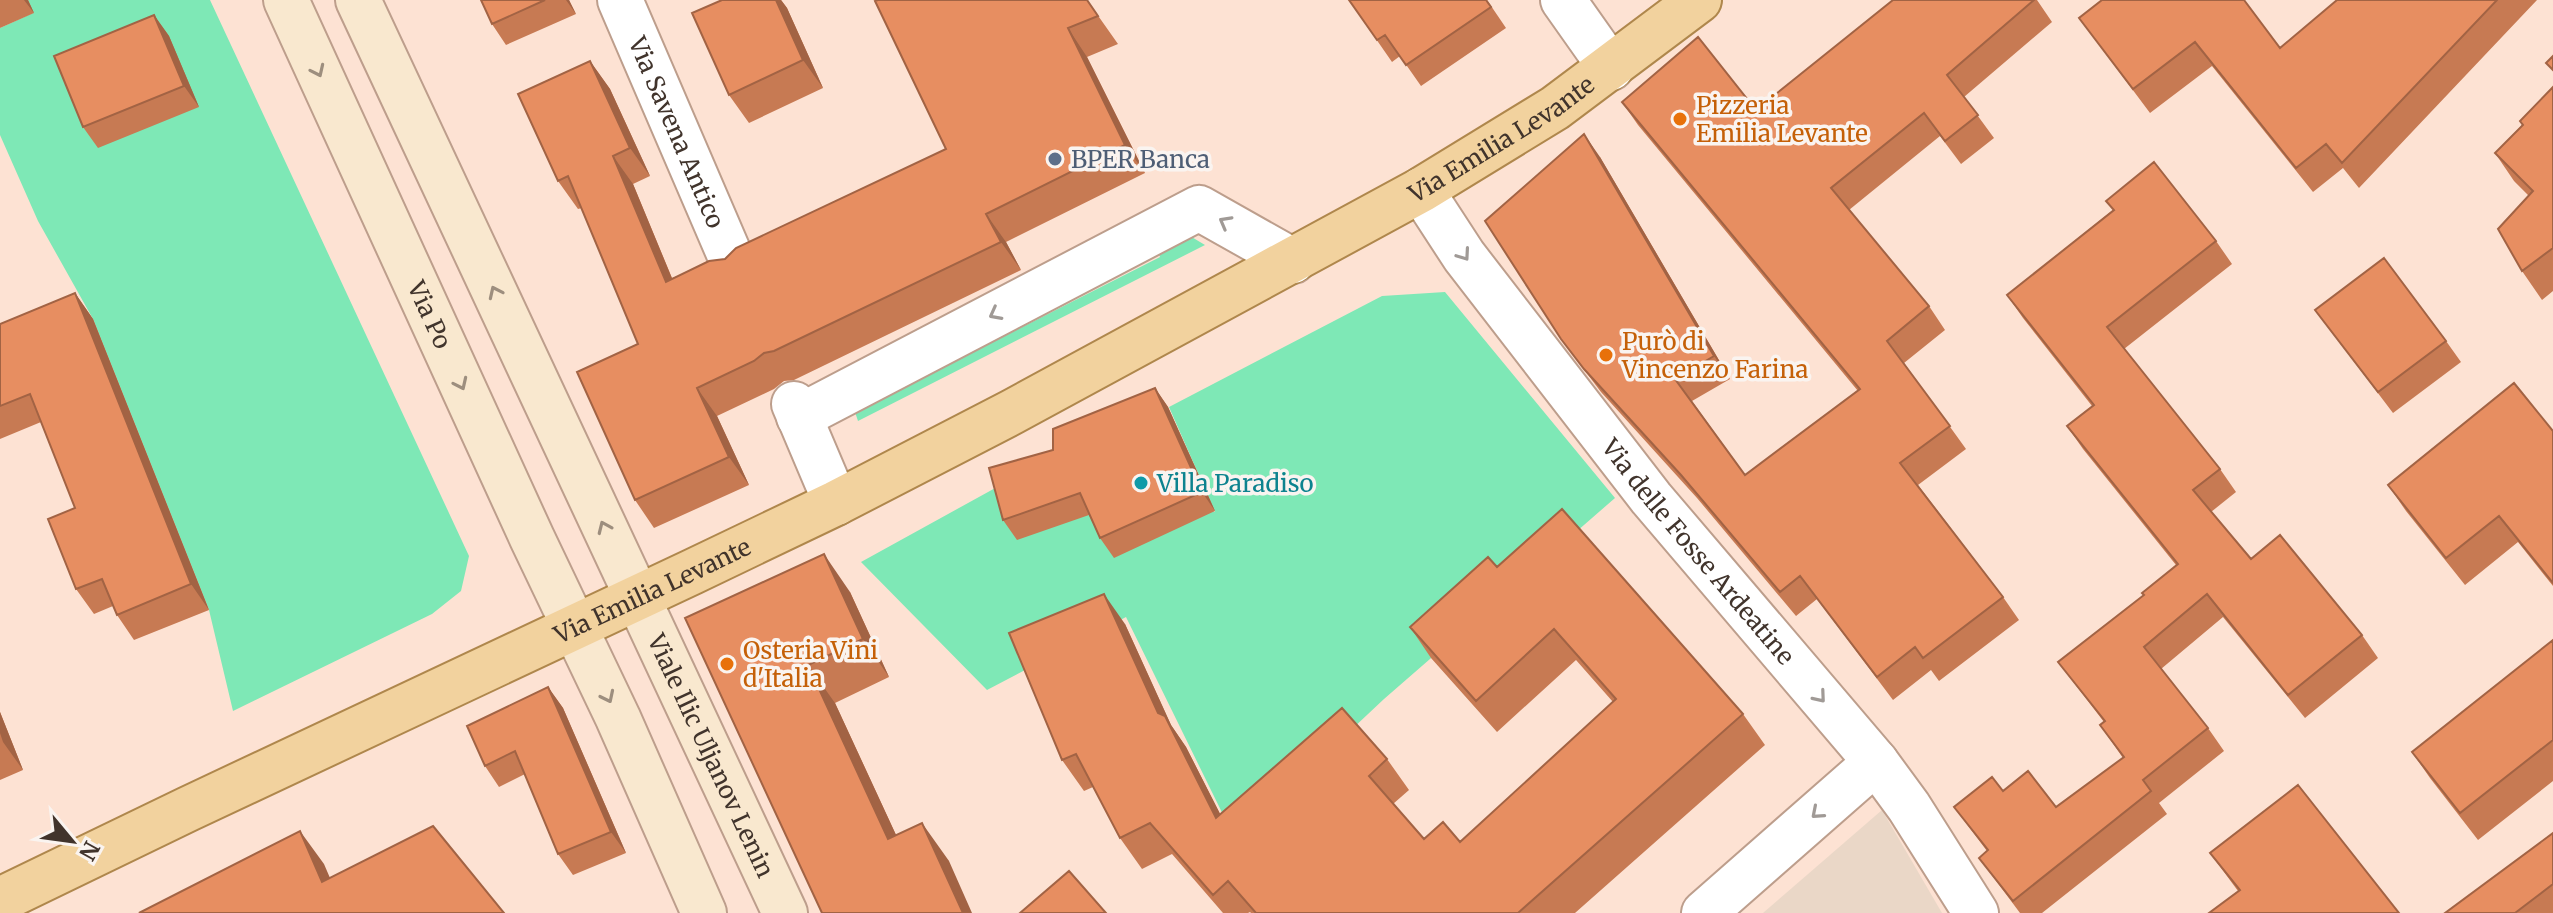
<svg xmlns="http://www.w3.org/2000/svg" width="2553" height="913" font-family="Merriweather,serif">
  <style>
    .education { fill: #ead7c7 }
    .green { fill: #7ee8b6 }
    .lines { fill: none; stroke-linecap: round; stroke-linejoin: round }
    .minor-casing { stroke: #bd9e8c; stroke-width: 48 }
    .secondary-casing { stroke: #bd9e8c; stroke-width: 48 }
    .primary-casing { stroke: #af874c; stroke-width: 48 }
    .minor { stroke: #fff; stroke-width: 44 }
    .secondary { stroke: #f9e8cf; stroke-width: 44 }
    .primary { stroke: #f2d29e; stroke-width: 44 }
    .wall { fill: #c77a53 }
    .shaded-wall { fill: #a26344 }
    .building { fill: #e78e61; stroke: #a26344; stroke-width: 2 }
    .oneway { stroke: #9d8e7e }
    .oneway2 { stroke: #a09a96 }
    .food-dot { fill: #e8710a; stroke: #faf4f0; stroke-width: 3 }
    .service-dot { fill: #5c6f8a; stroke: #faf4f0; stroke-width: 3 }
    .culture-dot { fill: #0f9aa8; stroke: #faf4f0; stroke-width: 3 }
    .labels { text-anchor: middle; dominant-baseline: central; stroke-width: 7; stroke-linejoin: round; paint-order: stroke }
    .food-label { font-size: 24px; fill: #c56008; stroke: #faf4f0; text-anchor: start }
    .street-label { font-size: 24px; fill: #41342c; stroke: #faf4f0 }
    .service-label { font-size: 24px; fill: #4e5e75; stroke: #faf4f0; text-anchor: start }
    .culture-label { font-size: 24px; fill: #0d838f; stroke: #faf4f0; text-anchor: start }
  </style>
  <rect width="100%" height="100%" fill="#fde2d3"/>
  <!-- education -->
  <path class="education" d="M1882 810 1942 913H1763Z"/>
  <!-- green -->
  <path class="green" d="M28 0H210L469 556 461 591 432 614 233 711 209 610 93 319 38 221 0 135V28L33 13Z
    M1190 236 1205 245 858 421 855 412 1160 257 1158 252Z
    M1445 292 1615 498 1384 699 1235 839 1126 617 987 690 861 562 1066 449 1215 512 1169 407 1382 296Z"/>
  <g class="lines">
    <!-- minor casing -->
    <g class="minor-casing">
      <g id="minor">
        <path id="s1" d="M620 0 734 265"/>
        <path d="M1563 0 1611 68"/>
        <path id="s2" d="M1421 190 1464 256 1651 498 1876 762 1909 807 1976 913"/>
        <path d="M794 404 836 503"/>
        <path d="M799 417 1199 208 1293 261"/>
        <path d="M1704 913 1876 762"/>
      </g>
    </g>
    <!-- secondary casing -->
    <g class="secondary-casing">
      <g id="secondary">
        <path id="s3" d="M286 0 532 538 618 718 704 913"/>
        <path id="s4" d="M358 0 785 913"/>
      </g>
    </g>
    <!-- primary casing -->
    <g class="primary-casing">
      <g id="primary">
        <path id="s5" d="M0 900 188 809 692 572 836 503 1012 412 1421 190 1555 108 1699 0"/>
      </g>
    </g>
    <!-- minor -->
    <use href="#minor" class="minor"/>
    <!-- secondary -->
    <use href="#secondary" class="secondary"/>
    <!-- primary -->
    <use href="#primary" class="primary"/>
  </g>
  <!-- wall -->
  <path class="wall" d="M0 0H28L34 13 0 28Z
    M481 0H569L576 14 506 45 492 24Z
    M776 0H781L787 8 823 88 749 123 729 95Z
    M1087 0 1118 44 1087 57 1145 173 1006 242 1021 270 794 380 784 381 774 389 717 416 749 485 654 528 635 500 638 344 582 208 578 209 558 181 590 61 610 89 650 176 633 184 672 278 725 259 946 149Z
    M1349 0H1487L1506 28 1421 86 1400 56 1392 62Z
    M1893 0H2037L2052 22 1964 97 1994 138 1961 164 1940 136 1849 210 1929 306 1945 330 1904 363 1966 449 1918 485 2003 597 2019 620 1939 681 1931 670 1893 700 1817 599 1796 616 1697 498 1601 392 1561 339 1600 157 1730 379 1692 401 1745 475 1858 391 1638 125 1622 102 1756 110Z
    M2337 0H2537L2359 188 2343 168 2313 192 2212 66 2150 113 2079 18 2280 48Z
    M154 15 169 36 199 107 98 148 83 127Z
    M2553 87V291L2542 300 2522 271 2529 196 2514 181 2495 153 2522 125 2520 121Z
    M2106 201 2216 241 2232 264 2124 349 2220 469 2236 492 2211 512 2251 559 2362 635 2378 658 2305 718 2223 617 2161 669 2208 728 2224 751 2159 803 2167 814 2042 913H2020L1979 858 1987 851 1954 807 2003 791 2056 807 2123 758 2100 725 2104 722 2058 662 2144 595 2176 565 2083 449 2067 426 2092 406 2023 318 2007 295 2113 210Z
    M75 293 93 319 209 610 134 640 117 615 113 606 94 614 76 589 75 508 41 422 0 439V324Z
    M2315 310 2446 341 2461 362 2393 413Z
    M1155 388 1168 407 1215 511 1114 558 1100 538 1089 515 1017 540 1003 520 1053 450Z
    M2553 431V586L2518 542 2465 585 2406 511 2388 485Z
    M1497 567 1743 714 1765 745 1575 913H1251L1250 912 1248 913H1223L1172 854 1142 869 1120 838 1093 787 1084 791 1062 760 1125 624 1171 725 1186 747 1220 814 1387 759 1409 790 1393 804 1424 839 1460 842 1613 702 1576 660 1497 732 1431 658 1410 627Z
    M850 592 889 677 835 703 896 835 949 861 822 913 685 618Z
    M2553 640V781L2478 840 2430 778 2412 752Z
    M548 687 563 708 626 853 573 875 558 854 525 774 499 787 485 766Z
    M0 712 23 770 0 780Z
    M2553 833V913H2445Z
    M2210 853 2399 913 2238 891Z"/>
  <!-- shaded-wall -->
  <path class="shaded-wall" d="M24 0H28L34 13Z
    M566 0H569L576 14Z
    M776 0H781L787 8 823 88 803 60Z
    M154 15 169 36 199 107 184 86Z
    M1068 28 1087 57 1145 173 1125 145Z
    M590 61 610 89 650 176 630 148Z
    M1584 134 1600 157 1730 379 1714 356Z
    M613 156 633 184 685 310 666 282Z
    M986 214 1006 242 1021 270 1001 242Z
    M75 293 93 319 209 610 191 584Z
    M697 388 717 416 749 485 729 457Z
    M1155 388 1168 407 1215 511 1202 492Z
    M824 554 850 592 889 677 863 639Z
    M1104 594 1125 624 1171 725 1186 747 1238 849 1216 818 1158 713Z
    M808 665 835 703 915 876 888 839Z
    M548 687 563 708 626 853 611 832Z
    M0 712 23 770 3 742 0 733Z
    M922 823 949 861 972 913H963Z
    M300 831 324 864 345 913 322 882Z"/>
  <!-- building -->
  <path class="building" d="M481 0H545L492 24Z
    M722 0H776L803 60 729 95 692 13Z
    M878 0H1087L1098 16 1068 28 1125 145 986 214 1001 242 774 351 764 353 754 361 697 388 729 457 635 500 577 372 638 344 568 176 558 181 518 94 590 61 630 148 613 156 666 282 709 261 725 259 736 248 946 149 875 1Z
    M1349 0H1486L1491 7 1406 65 1385 35 1377 40Z
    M1893 0H2034L1947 75 1978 115 1945 141 1924 113 1831 188 1929 306 1887 341 1950 426 1900 463 2003 597 1923 658 1915 647 1877 677 1800 576 1780 592 1681 475 1584 369 1561 339 1485 221 1584 134 1714 356 1675 379 1745 475 1860 389 1622 102 1698 37 1756 110Z
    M2102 0H2244L2280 48 2337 0H2497L2342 163 2326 144 2296 168 2195 42 2133 89 2079 18Z
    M154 15 184 86 83 127 54 56Z
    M2553 56V70L2546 63Z
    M2553 87V248L2522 271 2498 229 2533 191 2495 153 2523 125 2520 121Z
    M2154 162 2216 241 2107 327 2220 469 2193 490 2251 559 2280 535 2362 635 2288 695 2207 594 2144 647 2208 728 2143 780 2151 791 2013 901 1979 858 1988 850 1954 807 1992 777 2003 791 2028 771 2056 807 2124 757 2100 725 2105 721 2058 662 2144 595 2142 593 2178 564 2067 426 2094 405 2007 295 2114 210 2106 201Z
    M2384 258 2446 341 2378 392 2315 310Z
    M75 293 191 584 117 615 102 579 76 589 48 519 75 508 30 394 0 406V324Z
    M2514 383 2553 431V583L2499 516 2446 558 2388 485Z
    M1155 388 1202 492 1100 538 1080 493 1003 520 989 468 1053 450V429Z
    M1562 509 1743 714 1518 913H1256L1228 881 1213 895 1150 823 1120 838 1076 754 1062 760 1009 633 1104 594 1158 713 1165 716 1216 818 1342 708 1387 759 1369 776 1424 839 1443 822 1460 842 1616 699 1554 629 1476 701 1410 627 1488 557 1497 567Z
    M824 554 863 639 808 665 888 839 922 823 963 913H822L685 618Z
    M2553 640V740L2460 813 2412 752Z
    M548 687 611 832 558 854 515 751 485 766 467 726Z
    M2298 785 2399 913H2209L2240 890 2210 853Z
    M433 826 504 913H139L300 831 322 882Z
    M2553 833V884L2515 913H2445Z
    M1069 871 1106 913H1020Z"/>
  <!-- one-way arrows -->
  <defs><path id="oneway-chevron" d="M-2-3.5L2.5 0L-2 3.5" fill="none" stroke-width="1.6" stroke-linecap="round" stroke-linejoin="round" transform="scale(2)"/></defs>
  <g class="oneway">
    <use href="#oneway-chevron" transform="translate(318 71) rotate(65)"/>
    <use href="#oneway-chevron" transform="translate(495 292) rotate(-115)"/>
    <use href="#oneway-chevron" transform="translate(461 384) rotate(65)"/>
    <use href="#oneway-chevron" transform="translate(604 527) rotate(-114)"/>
    <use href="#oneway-chevron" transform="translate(608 697) rotate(64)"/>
  </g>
  <g class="oneway2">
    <use href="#oneway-chevron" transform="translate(1225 222) rotate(-151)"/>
    <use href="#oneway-chevron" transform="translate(1464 255) rotate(55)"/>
    <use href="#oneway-chevron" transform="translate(995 314) rotate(152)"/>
    <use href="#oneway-chevron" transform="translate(1820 697) rotate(50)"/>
    <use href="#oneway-chevron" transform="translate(1817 813) rotate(139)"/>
  </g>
  <!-- markers -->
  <g class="food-dot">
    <circle cx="1680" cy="119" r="8"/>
    <circle cx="1606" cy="355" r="8"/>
    <circle cx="727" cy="664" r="8"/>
  </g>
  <circle class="service-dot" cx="1055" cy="159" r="8"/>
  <circle class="culture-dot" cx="1141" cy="483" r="8"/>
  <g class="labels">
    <!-- food labels -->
    <g class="food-label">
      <text x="1696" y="105">Pizzeria<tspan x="1696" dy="28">Emilia Levante</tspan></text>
      <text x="1622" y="341">Purò di<tspan x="1622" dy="28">Vincenzo Farina</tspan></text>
      <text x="743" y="650">Osteria Vini<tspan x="743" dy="28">d'Italia</tspan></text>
    </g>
    <!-- street labels -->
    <g class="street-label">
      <text stroke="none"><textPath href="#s1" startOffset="144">Via Savena Antico</textPath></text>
      <text stroke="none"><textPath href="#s5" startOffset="1684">Via Emilia Levante</textPath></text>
      <text stroke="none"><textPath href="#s3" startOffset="346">Via Po</textPath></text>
      <text stroke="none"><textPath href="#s2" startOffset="456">Via delle Fosse Ardeatine</textPath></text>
      <text stroke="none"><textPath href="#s5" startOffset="722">Via Emilia Levante</textPath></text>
      <text stroke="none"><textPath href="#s4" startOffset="834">Viale Ilic Uljanov Lenin</textPath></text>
    </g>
    <!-- service labels -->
    <g class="service-label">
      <text x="1071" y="159">BPER Banca</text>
    </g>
    <!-- culture labels -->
    <g class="culture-label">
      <text x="1157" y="483">Villa Paradiso</text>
    </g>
  </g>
  <!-- north arrow -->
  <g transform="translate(72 841) rotate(119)" stroke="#faf4f0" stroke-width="6" paint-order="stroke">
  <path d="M0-6L14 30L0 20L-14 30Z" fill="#41342c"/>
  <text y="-12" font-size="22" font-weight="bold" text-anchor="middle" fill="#41342c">N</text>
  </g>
</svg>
